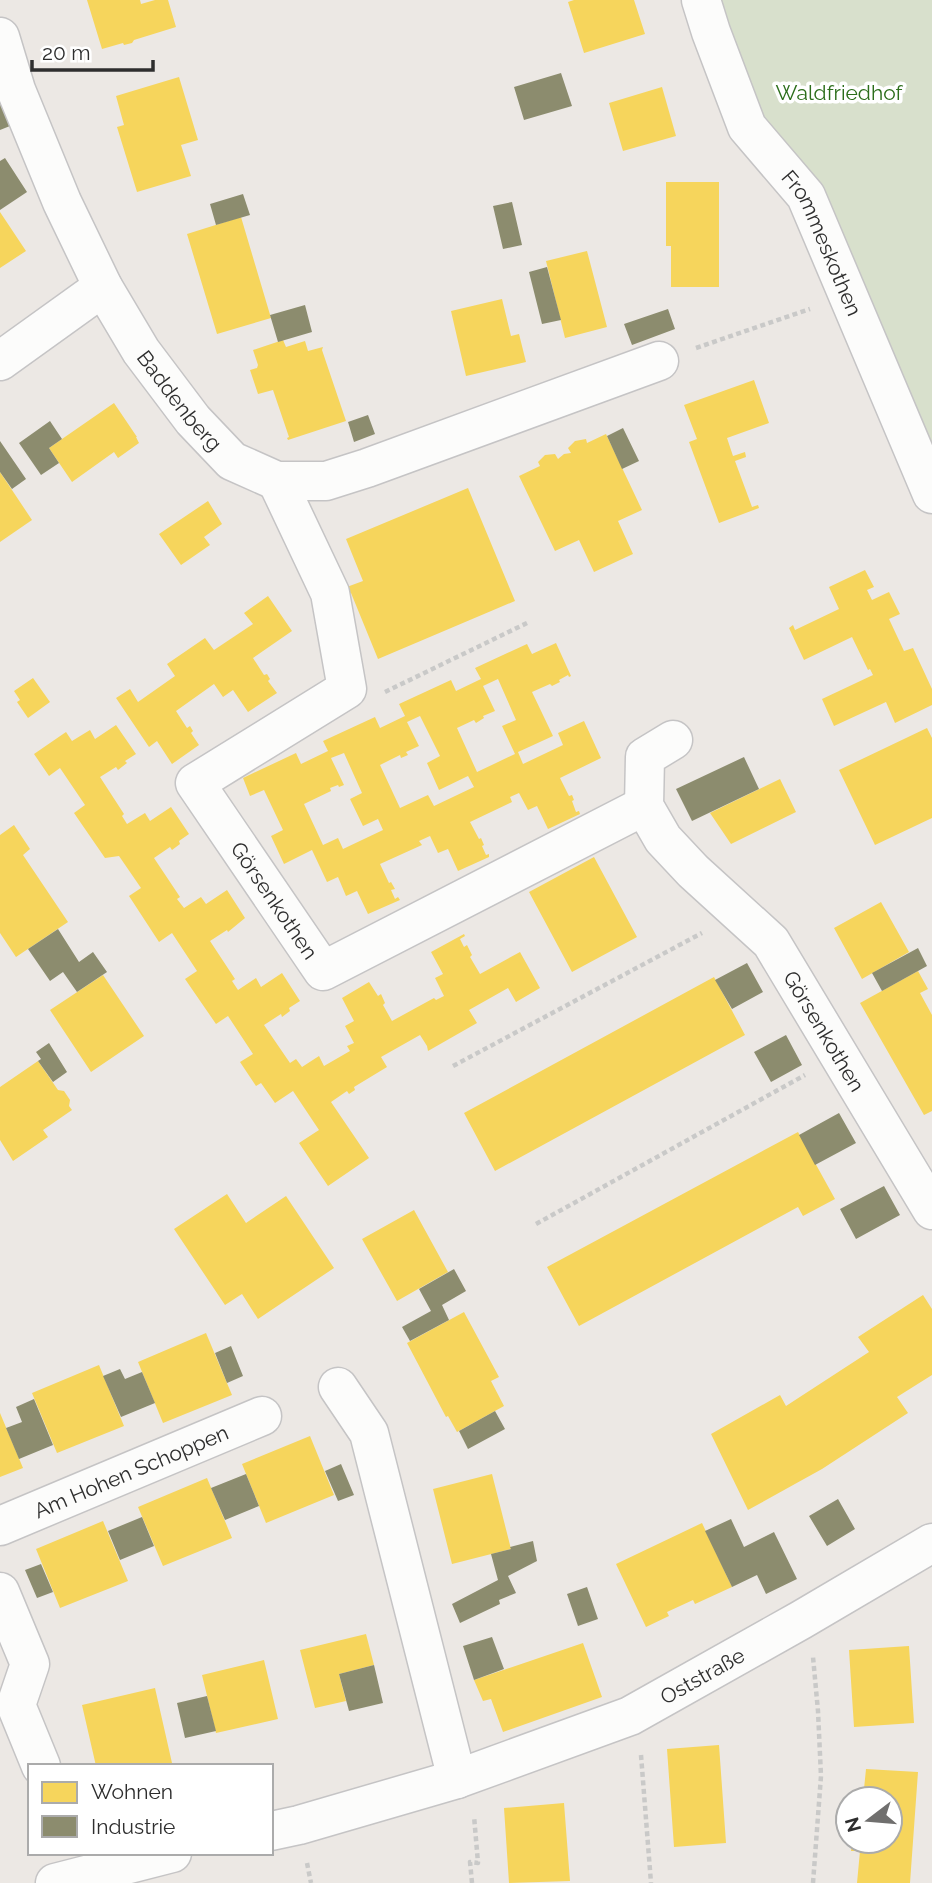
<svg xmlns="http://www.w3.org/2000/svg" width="932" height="1883" font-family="Raleway,sans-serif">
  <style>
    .cemetery { fill: #d8e0cc }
    .homes { fill: #f6d55c; fill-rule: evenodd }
    .industry { fill: #8c8c6e }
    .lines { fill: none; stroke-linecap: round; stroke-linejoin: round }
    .minor-casing { stroke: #c5c4c5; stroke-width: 41 }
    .path { stroke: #c9c9c8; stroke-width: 4.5; stroke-dasharray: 5 3.5; stroke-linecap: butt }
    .minor { stroke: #fcfcfb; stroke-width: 38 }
    .labels { text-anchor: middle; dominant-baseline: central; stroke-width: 7; stroke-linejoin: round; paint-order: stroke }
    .park-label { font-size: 21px; fill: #2c6e1b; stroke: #fff }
    .street-label { font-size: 21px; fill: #2e2e2e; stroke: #fff }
  </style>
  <rect width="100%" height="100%" fill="#ece8e4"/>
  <!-- cemetery -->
  <path class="cemetery" d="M701 0H932V494L806 196 747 127Z"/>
  <!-- homes -->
  <path class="homes" d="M87 0H140L141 4 155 0H168L176 27 134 40 132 43 124 45 123 43 102 49Z
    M574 0H634L645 34 584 53 568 2Z
    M179 77 198 140 181 145 191 176 137 192 117 127 124 125 116 96Z
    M662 87 676 136 623 151 609 103Z
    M666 182H719V287H671V246H666Z
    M0 212 26 251 0 268Z
    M241 217 271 318 217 334 187 234Z
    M587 251 607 327 565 338 546 261Z
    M502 299 511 336 519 334 526 362 466 376 451 311Z
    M283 340 286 347 305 341 308 351 323 347 322 350 346 421 288 440 287 438 289 437 273 390 258 394 250 370 257 368 258 365 253 350Z
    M754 380 769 423 727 438 733 456 745 452 746 457 735 461 752 507 758 505 759 508 719 523 689 442 697 439 684 405Z
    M114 403 137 437H136L139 443 118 458 114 452 72 482 49 448Z
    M606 434 642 510 618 521 633 554 594 572 579 540 555 551 519 476 540 466 538 462 545 455 555 454 558 459 564 454 571 453 568 448 575 441 586 439 587 443Z
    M0 472 32 520 0 542Z
    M468 488 515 601 378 659 351 593 347 594 344 588 363 581 346 539Z
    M208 501 222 524 204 537 210 545 181 565 159 534Z
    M865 570 874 587 867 590 872 600 889 592 900 614 889 619 904 651 913 648 932 689V705L895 723 886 702 834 726 822 699 873 675 870 669 868 670 852 637 804 660 789 628 793 625 795 630 839 609 829 587Z
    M268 596 292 631 253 658 264 675 267 674 270 679 268 681 277 693 248 712 233 690 223 697 214 684 176 711 187 728 190 726 193 731 191 733 199 745 172 764 157 741 149 747 116 698 130 689 138 702 175 676 167 664 205 638 214 650 253 624 244 613Z
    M556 643 571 676 569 677 568 675 559 680 560 682 552 686 550 684 532 692 553 736 518 752 523 764 563 745 558 733 584 721 601 758 560 778 569 796 572 795 574 800 572 801 576 812 579 811 580 814 548 829 537 806 528 810 519 793 510 797 512 802 470 822 479 839 481 838 484 845 482 846 486 855 489 854V857L458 871 448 849 438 853 430 836 419 841 422 845 380 864 389 883 391 882 395 889 391 890 395 899 398 897 400 900 368 914 357 891 346 896 338 877 327 882 312 850 284 864 271 836 283 830 264 790 250 796 243 778 296 753 301 764 328 751 323 741 375 717 380 728 405 716 399 704 451 680 456 691 481 679 475 668 527 644 532 654ZM498 679 516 720 502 726 515 754 477 772 457 728 474 720 476 723 484 718 483 716 495 711 483 686ZM420 716 440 756 427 763 439 790 468 776 474 787 434 806 428 795 400 808 380 765 400 755 401 758 408 755 406 752 419 746 407 722ZM344 753 362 793 350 799 363 826 378 819 383 830 343 849 338 838 323 845 304 804 331 791 330 788 338 785 339 787 344 785 331 758Z
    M33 678 50 702 28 718 17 702 20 700 14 691Z
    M116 725 136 754 125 761 127 763 118 770 116 767 100 777 124 814 122 816 127 824 145 813 150 821 171 807 189 834 179 841 180 844 172 850 170 847 154 858 180 897 177 899 184 908 201 897 206 904 227 890 245 918 228 932 227 930 210 941 235 979 232 981 238 990 256 978 261 987 282 973 300 1001 289 1008 290 1011 282 1017 281 1014 264 1025 290 1063 296 1059 302 1067 319 1056 324 1066 350 1051 347 1046 354 1043 345 1026 354 1021 342 998 369 982 378 996 381 994 385 1003 383 1005 392 1021 434 998 436 1000 444 996 435 978 443 974 431 952 464 934 465 936 460 939 464 947 467 945 472 955 470 957 480 974 520 952 540 988 516 1002 508 988 469 1010 477 1023 428 1051 427 1046 420 1035 381 1057 387 1067 354 1087 355 1090 349 1094 347 1091 331 1102 369 1158 328 1186 299 1143 319 1130 293 1091 275 1103 261 1083 256 1086 240 1062 253 1054 228 1016 216 1024 185 979 197 971 172 933 159 942 129 896 141 888 119 856 105 858 74 813 85 805 60 768 49 776 34 754 66 732 72 741 90 730 95 739Z
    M927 728 932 738V818L875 845 839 770Z
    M780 779 796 812 731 844 710 813Z
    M14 825 30 849 23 855 68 922 16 957 0 933V835Z
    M594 857 637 937 572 972 529 892Z
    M881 902 909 952 862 979 834 928Z
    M918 971 928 989 920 993 932 1015V1111L924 1115 860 1003Z
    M103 975 144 1036 91 1072 50 1010Z
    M714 977 745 1035 495 1171 464 1113Z
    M38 1061 58 1090 64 1091 70 1100 69 1106 72 1110 43 1130 48 1137 13 1161 0 1140V1087Z
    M798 1132 835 1199 803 1216 798 1207 579 1326 547 1267Z
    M227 1194 246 1223 286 1196 334 1268 258 1319 242 1294 225 1305 174 1229Z
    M414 1210 448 1272 397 1301 362 1239Z
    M923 1295 932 1309V1375L897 1397 908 1413 822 1469 748 1510 711 1434 780 1395 786 1406 869 1352 858 1337Z
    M464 1312 499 1377 491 1381 504 1406 457 1432 448 1416 446 1417 407 1343Z
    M206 1333 232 1395 163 1423 138 1362Z
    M99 1365 124 1426 57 1453 32 1393Z
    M0 1413 23 1468 0 1477Z
    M310 1436 334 1495 266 1523 242 1464Z
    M492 1474 511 1549 452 1564 433 1489Z
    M207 1478 232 1538 163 1566 138 1507Z
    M103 1521 128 1581 60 1608 36 1549Z
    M702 1523 732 1587 695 1604 693 1600 667 1612 669 1616 646 1627 616 1564Z
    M366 1634 374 1665 339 1674 346 1701 315 1708 300 1650Z
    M583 1643 602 1697 503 1732 491 1699 483 1701 474 1680Z
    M909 1646 914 1723 854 1727 849 1650Z
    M264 1660 278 1719 216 1733 202 1675Z
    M155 1688 172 1763 161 1766H96L82 1705Z
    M719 1745 726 1843 674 1847 667 1749Z
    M866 1769 918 1772 910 1883H857L860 1851H851L852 1841H890V1799H863Z
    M564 1803 570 1881 509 1883 504 1808Z"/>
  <!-- industry -->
  <path class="industry" d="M561 73 572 106 524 120 514 87Z
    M0 100 10 126 0 130Z
    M5 158 27 192 0 210V161Z
    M243 194 250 215 216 225 210 204Z
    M512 202 522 245 503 249 493 206Z
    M547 267 561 320 542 324 529 272Z
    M305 305 312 332 278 342 270 315Z
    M668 309 675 329 632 345 624 324Z
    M368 415 375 434 354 442 348 422Z
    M50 421 62 439 49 448 59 463 41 475 19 443Z
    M623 428 639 461 622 469 607 436Z
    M0 441 26 479 12 489 0 472Z
    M744 757 759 789 692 821 676 789Z
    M58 929 79 962 93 952 107 972 77 992 63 972 50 981 28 949Z
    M918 948 927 966 882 991 872 973Z
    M747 963 763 992 732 1009 715 980Z
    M786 1035 802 1065 771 1082 754 1052Z
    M49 1043 67 1072 53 1082 38 1061 41 1059 36 1052Z
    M839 1113 856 1143 815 1165 799 1135Z
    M884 1186 900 1215 856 1239 840 1209Z
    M454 1269 466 1291 442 1305 449 1320 410 1341 402 1327 431 1311 419 1289Z
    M231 1346 243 1376 227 1383 215 1353Z
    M120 1369 125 1379 142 1372 155 1403 121 1417 103 1376Z
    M34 1399 53 1445 19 1459 6 1428 22 1422 16 1407Z
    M495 1411 505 1429 468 1449 459 1431Z
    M341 1464 354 1495 338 1501 325 1471Z
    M246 1474 259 1506 225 1520 211 1488Z
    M838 1499 855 1529 827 1546 809 1516Z
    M142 1517 154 1546 120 1560 108 1531Z
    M731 1519 744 1547 774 1532 797 1579 766 1594 757 1575 732 1587 705 1531Z
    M533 1541 537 1561 508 1576 516 1593 499 1600 500 1604 460 1623 452 1604 498 1580 491 1554 511 1549 510 1547Z
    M41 1564 53 1592 37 1598 25 1570Z
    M587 1587 598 1619 578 1626 567 1594Z
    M492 1637 504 1669 474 1680 463 1646Z
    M374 1665 383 1703 349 1711 339 1674Z
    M207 1696 216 1731 185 1738 177 1703Z"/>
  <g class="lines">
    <!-- minor casing -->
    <g class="minor-casing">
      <g id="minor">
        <path id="s1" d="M701 0 711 32 747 127 806 196 932 494"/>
        <path id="s2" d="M0 37 16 90 62 202 103 287 141 351 193 420 232 461 277 481H326L367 468 659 361"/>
        <path d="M0 361 103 287"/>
        <path id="s3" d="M277 481 330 593 347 689 195 783 323 971 644 806"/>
        <path id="s4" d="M673 740 645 757 644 806 663 839 693 871 771 942 932 1210"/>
        <path d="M338 1387 369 1433 457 1779"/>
        <path id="s5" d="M0 1526 262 1416"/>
        <path d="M0 1592 30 1664 16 1705 41 1766"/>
        <path id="s6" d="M271 1831 299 1825 457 1779 630 1716 801 1620 932 1543"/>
        <path d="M55 1883 172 1853"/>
      </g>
    </g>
    <!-- path -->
    <path class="path" d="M696 348 810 309
      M385 692 527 623
      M453 1066 702 933
      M536 1224 805 1075
      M641 1755 651 1883
      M307 1863 311 1883
      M472 1883 470 1862 478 1863 474 1816
      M813 1883 821 1776 818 1711 813 1657"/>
    <!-- minor -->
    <use href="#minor" class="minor"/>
  </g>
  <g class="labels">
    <!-- park labels -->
    <g class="park-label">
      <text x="839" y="92">Waldfriedhof</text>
    </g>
    <!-- street labels -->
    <g class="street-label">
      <text stroke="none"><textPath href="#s1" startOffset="275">Frommeskothen</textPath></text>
      <text stroke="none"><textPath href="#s2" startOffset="408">Baddenberg</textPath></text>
      <text stroke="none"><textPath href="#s3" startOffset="542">Görsenkothen</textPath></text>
      <text stroke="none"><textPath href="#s4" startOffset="373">Görsenkothen</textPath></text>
      <text stroke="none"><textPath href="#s5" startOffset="142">Am Hohen Schoppen</textPath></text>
      <text stroke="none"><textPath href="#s6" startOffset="460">Oststraße</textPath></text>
    </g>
  </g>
  <!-- legend -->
  <rect x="28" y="1764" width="245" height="91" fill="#ffffff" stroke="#ababab" stroke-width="2"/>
  <rect x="42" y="1782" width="35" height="21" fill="#f6d55c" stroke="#ababab" stroke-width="2"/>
  <text x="91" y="1799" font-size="21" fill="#2e2e2e">Wohnen</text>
  <rect x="42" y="1816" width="35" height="21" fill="#8c8c6e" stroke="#ababab" stroke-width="2"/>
  <text x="91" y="1834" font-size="21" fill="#2e2e2e">Industrie</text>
  <!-- north arrow -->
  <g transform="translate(869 1820) rotate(254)"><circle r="33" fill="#ffffff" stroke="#ababab" stroke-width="2"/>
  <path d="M0-5L12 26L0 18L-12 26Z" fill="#706f6e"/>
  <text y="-10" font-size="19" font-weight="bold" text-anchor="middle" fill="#2e2e2e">N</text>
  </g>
  <!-- scale -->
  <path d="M32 60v10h121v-10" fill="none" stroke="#2e2e2e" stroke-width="3.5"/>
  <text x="42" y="60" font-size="21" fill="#2e2e2e" stroke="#ffffff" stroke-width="5" paint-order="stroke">20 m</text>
</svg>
